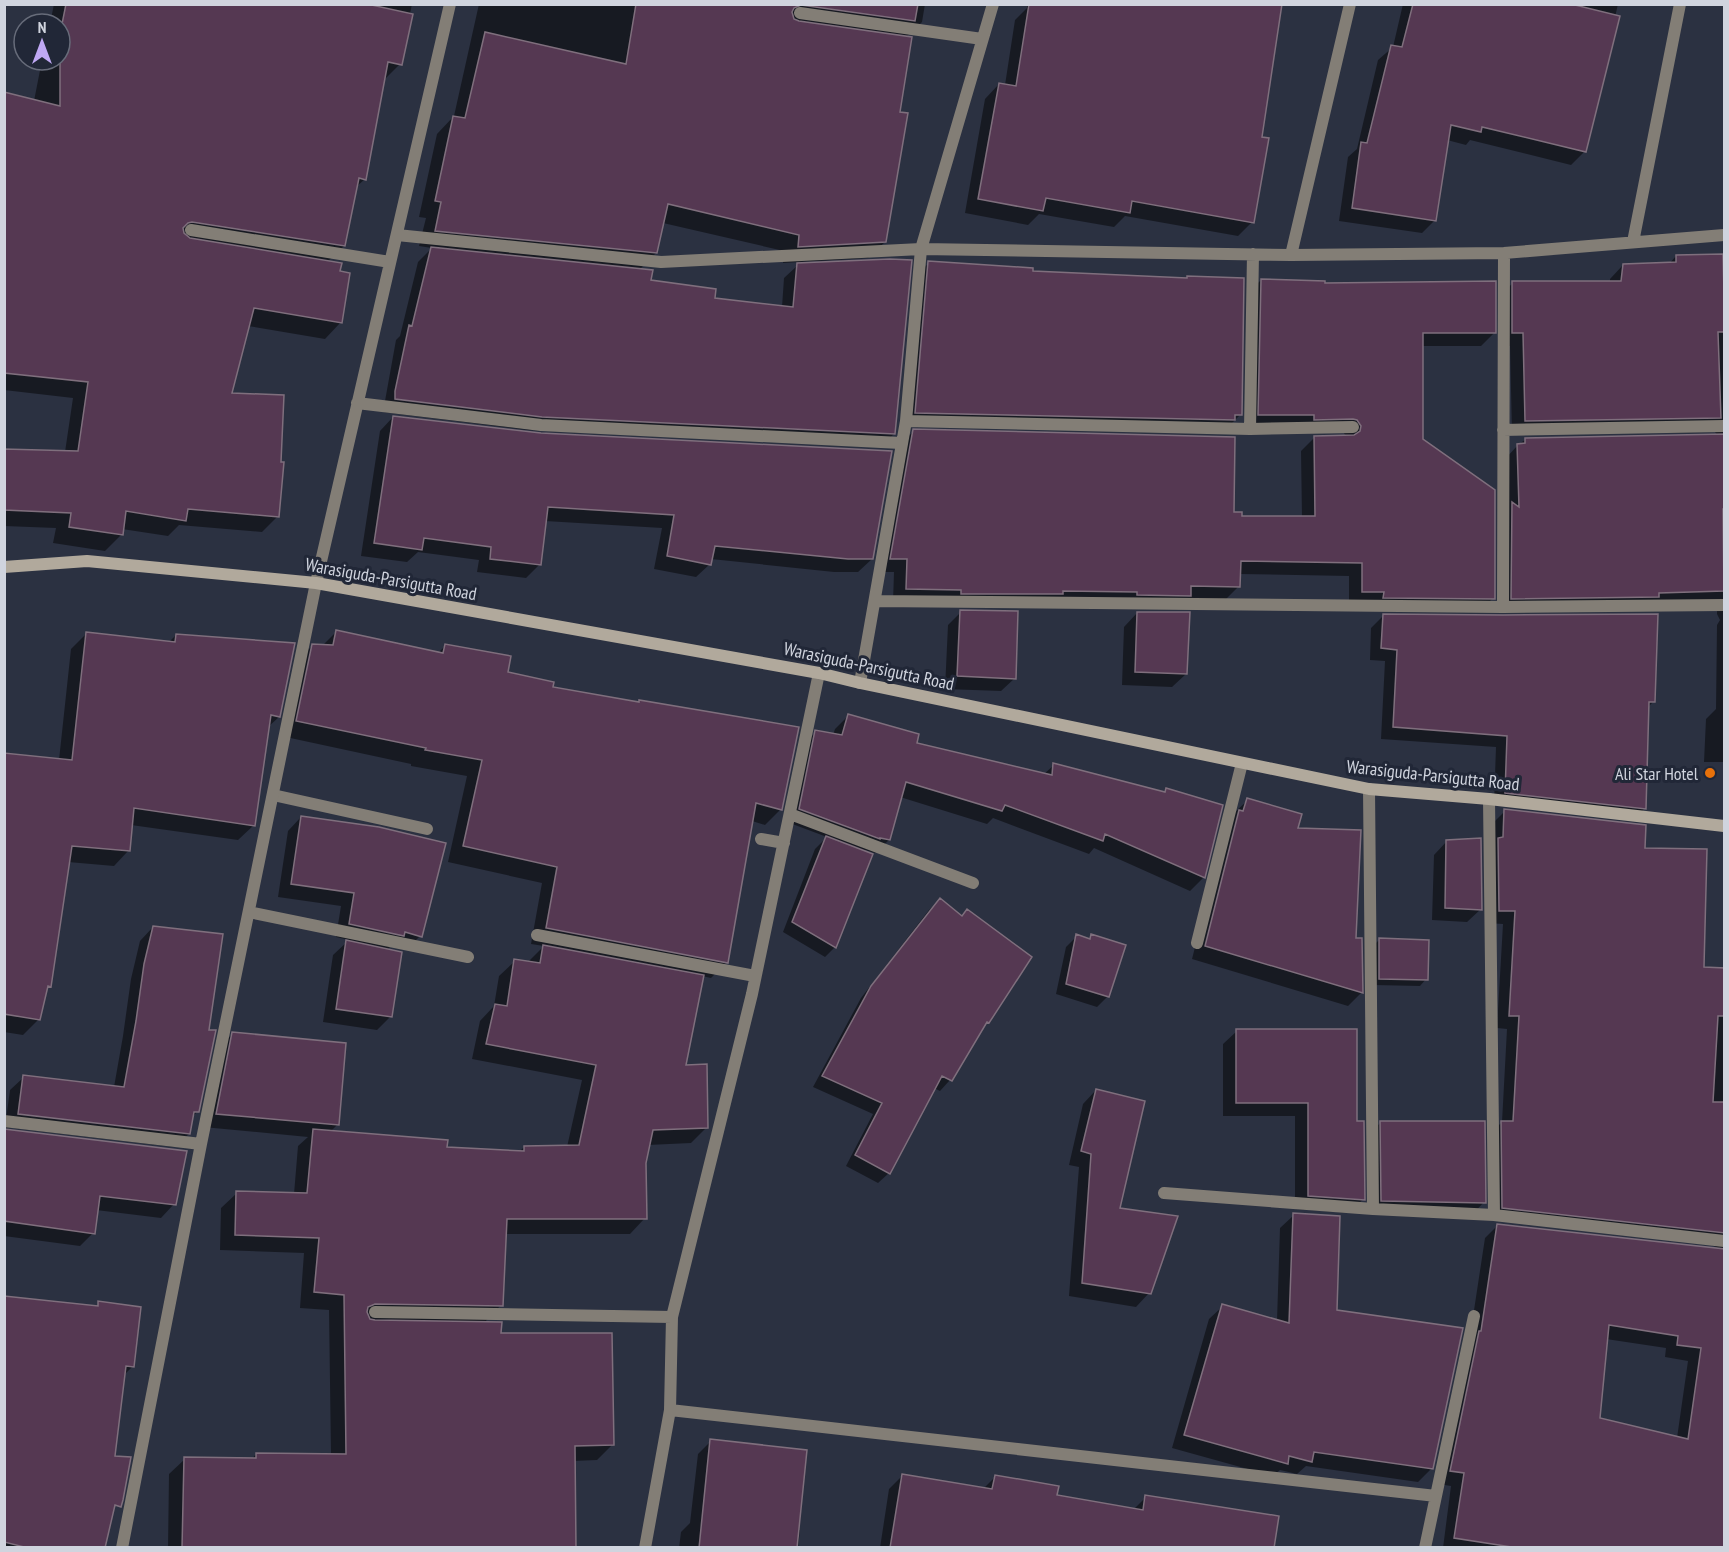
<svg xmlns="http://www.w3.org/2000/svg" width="1729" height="1552" font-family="'PT Sans Narrow',sans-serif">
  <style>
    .shadow { fill: #0007; fill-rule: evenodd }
    .building { fill: #553852; stroke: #7f6f7d; stroke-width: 1.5; fill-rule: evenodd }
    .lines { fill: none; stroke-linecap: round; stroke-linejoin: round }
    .lane { stroke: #837e76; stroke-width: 12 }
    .street { stroke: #837e76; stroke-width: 12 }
    .secondary { stroke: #b1a99c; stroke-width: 12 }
    .food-dot { fill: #e8710a; stroke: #212737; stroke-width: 2 }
    .labels { text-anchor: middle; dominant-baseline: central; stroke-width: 6; stroke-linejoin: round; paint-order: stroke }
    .street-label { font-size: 18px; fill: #d0d4de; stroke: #212737 }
    .poi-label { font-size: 18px; fill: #d0d4de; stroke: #212737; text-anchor: end }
  </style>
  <rect width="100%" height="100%" fill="#2b3141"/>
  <!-- shadow -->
  <path class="shadow" d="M54 4H412L400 64 383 81 365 179 355 188 344 246 327 262 338 273 341 322 325 339 248 326 230 394 278 516 262 532 179 525 168 536 122 529 121 535 105 551 53 543 56 528 4 526V451L65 452 73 398 4 390V94L34 101 42 60H60V24H50Z
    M479 4H925L922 22 905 38 885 242 868 258 783 263 784 251 663 223 656 253 639 270 649 281 713 299 782 307 784 278 798 265 894 434 880 447 528 430 383 412 396 340 400 336 418 262 432 248 419 246 426 218 419 217 437 134 454 116Z
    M1027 4H1280L1260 138 1252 222 1238 236 1125 216 1114 227 1039 214 1028 225 965 213 985 99 999 84 1005 85 1015 20 1027 8Z
    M1403 4H1618L1585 151 1571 165 1470 140 1466 145 1447 140 1435 220 1422 233 1339 221 1348 157 1357 149 1378 60 1393 47Z
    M1676 256 1724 257V762H1704L1706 719 1716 709 1717 625 1720 620 1717 614V603L1499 611 1505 459 1518 445 1526 439 1718 436 1715 432 1512 434 1510 346H1499V296L1513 283H1610V279L1623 265 1669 264Z
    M929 263 1031 273 1240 415 1227 428 902 426 915 276Z
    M1261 280 1324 285 1494 333 1481 346H1421V440L1493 598 1480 611 1349 605V576L1239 574V586L1225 600 893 602 894 572H878L900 444 914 431 1233 514 1240 518H1302L1301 451 1314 438 1346 437 1344 433 1246 428 1248 293Z
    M393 417 872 559 858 572H834L711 559 710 564 696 577 654 569 662 528 545 521 539 565 526 578 477 572 479 560 418 552 407 562 361 556 380 431Z
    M961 612 1015 678 1001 691 945 689 948 625Z
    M1137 613 1186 674 1172 687 1122 685 1124 627Z
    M1383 616 1653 702 1648 707 1645 808 1633 820 1494 804 1496 747 1381 739 1385 661 1370 660 1371 628Z
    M336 632 438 653 445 646 507 673 551 688 781 809 765 825 752 821 727 962 711 978 702 976 684 1066 707 1127 691 1143 648 1145 645 1163V1218L630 1234H505L501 1305 483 1324 500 1335 612 1445 597 1460 573 1461 574 1548H168L169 1474 185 1459 251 1460 256 1454 331 1455 329 1310 300 1308 304 1253 220 1250 221 1208 237 1193 294 1194 298 1146 308 1137 203 1127 220 1047 233 1033 337 1125 330 1132 445 1148 519 1152 524 1147H567L582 1080 472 1059 480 1021 494 1006 499 976 515 961 528 962 544 946 531 944 542 883 448 862 467 776 411 766V764L281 736 297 661 313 645 322 646Z
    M87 633 169 642 176 635 279 717 267 728 254 825 238 840 131 825 129 850 114 866 68 862 50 986 45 990 39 1019 23 1035 4 1032V755L59 760 71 649Z
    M848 716 915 745 1044 774 1054 765 1163 793 1166 789 1221 806 1203 878 1190 891 1094 848 1089 854 993 818 987 824 900 797 889 840 875 853 865 850 835 947 825 957 783 932 815 849 827 837 787 822 803 745 816 732 833 735 835 729Z
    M1248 800 1295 830 1355 939H1361V993L1348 1006 1192 959 1226 825 1234 813Z
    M1505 811 1644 849 1702 969H1724V1548H1443L1451 1486 1438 1484 1469 1343 1485 1238 1498 1225 1722 1250 1712 1245 1490 1220 1489 1135 1502 1122 1507 1029 1497 1028 1503 924 1486 923 1492 824ZM1606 1339 1666 1348 1665 1357 1688 1361 1677 1438 1598 1419Z
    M301 817 420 936 407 949 392 945 387 950 390 1017 377 1030 323 1022 333 955 349 940 336 937 341 906 278 897 288 831Z
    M1447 841 1481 909 1467 922 1432 920 1434 855Z
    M940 900 988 1022 981 1029 950 1080 940 1091 934 1088 889 1173 878 1183 846 1166 873 1114 813 1087 861 998 929 910Z
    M153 927 198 1111 192 1117 189 1134 175 1147 5 1127 10 1090 24 1077 114 1087 123 1036 131 979 140 941Z
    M1077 936 1088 940 1092 936 1108 996 1097 1007 1056 994 1066 947Z
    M1379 940 1426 979 1420 986 1373 985V946Z
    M1237 1031 1355 1122 1363 1199 1350 1213 1295 1209V1116H1223V1044Z
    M1096 1090 1119 1210 1149 1293 1136 1307 1069 1296 1079 1167 1069 1165 1083 1104Z
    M1381 1122 1484 1202 1471 1216 1368 1214V1136Z
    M4 1131 174 1204 161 1218 96 1210 93 1233 80 1246 4 1236Z
    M1294 1215 1335 1312 1432 1468 1418 1482 1306 1466 1297 1474 1280 1470 1273 1476 1172 1448 1209 1319 1223 1306 1277 1321 1280 1228Z
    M4 1355 133 1366 124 1375 104 1548H4Z
    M711 1441 797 1530H800L798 1548H679L681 1532 690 1523 698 1454Z
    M903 1475 983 1489 995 1477 1056 1497 1133 1510 1146 1497 1273 1548H880L889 1489Z"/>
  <!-- building -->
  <path class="building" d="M66 4H367L413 14 402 65 388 62 366 180 359 178 345 246 192 222 188 223 183 228 184 233 190 238 342 263 340 271 350 273 342 323 254 308 232 393 284 395 281 462H284L279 517 188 509 186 521 126 511 123 535 69 527 71 513 4 510V449L78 451 88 382 4 373V92L60 106V34Z
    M636 4H918L915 21 801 5 794 8 792 12 794 19 799 21 912 37 900 112 908 113 886 242 798 247 799 235 668 204 657 253 435 231 441 202 435 201 453 116 465 118 485 32 626 64Z
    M1029 4H1282L1262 137 1269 138 1254 223 1132 201 1130 213 1046 198 1043 211 978 199 999 83 1016 86Z
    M1413 4H1571L1620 16 1586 152 1482 127 1481 132 1451 125 1436 221 1352 208 1361 142 1367 143 1391 45 1402 47Z
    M431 247 653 270 651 280 716 289 715 298 793 307 797 263 890 259 912 260 895 434 542 417 395 399V391L409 325 412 326Z
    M1723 254 1725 332H1718L1721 418 1525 421 1523 333H1512V281H1621L1623 264 1676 262V255Z
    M928 261 1033 268V271L1187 278V276L1244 278 1242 415H1235V420L915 413Z
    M1261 279 1325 281V283L1496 281V333H1423V439L1495 490V599L1383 598 1384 592H1362V563L1241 561 1240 587 1191 586V596L1137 595V592L1063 591V594H961V590L906 589 907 559H890L913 429 1235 437 1234 512H1242V516H1315L1314 436 1354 435 1360 431 1361 426 1357 420 1353 419 1314 420V415H1258Z
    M393 416 541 433 892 451 873 559H848L715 546 711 565 667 556 674 515 548 507 541 565 490 559 491 547 424 538 422 550 374 543Z
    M1725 434V509H1723L1724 591 1659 593V597L1511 599 1512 502 1519 507 1517 444 1525 443V438Z
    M960 610 1018 611 1016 679 957 676Z
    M1137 612H1190L1187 674 1135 672Z
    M1383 614 1503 615 1658 614 1655 702H1649L1646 809 1505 793 1507 736 1393 727 1397 650 1381 648Z
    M336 630 443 653 445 644 511 656 508 672 554 682 553 687 639 702V700L799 727 782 810 756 803 728 963 546 928 557 867 463 846 482 760 425 750 426 748 296 721 312 644 333 645Z
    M86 632 175 642 176 634 295 643 280 717 271 715 255 826 134 808 130 851 72 846 51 987 48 986 40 1020 4 1014V753L72 760Z
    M848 714 919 734 917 743 1052 775 1053 763 1165 792 1166 788 1223 805 1205 878 1105 834 1103 841 1005 805 1002 811 906 782 890 840 880 838V839L799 809 815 730 842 735Z
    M1247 798 1302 814 1298 828 1361 830 1356 938H1362L1363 993 1205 946 1239 810 1243 811Z
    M1504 809 1646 825 1645 848 1707 849 1704 967 1725 968V1016H1718L1713 1102H1725V1233L1502 1208 1501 1121H1513L1519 1016H1509L1515 911H1499L1498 838 1503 837Z
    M301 816 379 827 446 843 422 937 405 932 404 936 349 924 354 893 291 884Z
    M826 836 873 854 836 948 792 922Z
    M1481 838 1482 910 1445 908 1446 840Z
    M940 898 962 916 967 909 1032 957 989 1023 987 1022 952 1081 942 1076 890 1174 855 1155 882 1103 822 1076 871 986Z
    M153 926 223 934 209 1030H216L199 1112H194L190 1134 18 1114 23 1075 124 1087 136 1021 144 964Z
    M1076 934 1090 939 1091 934 1126 945 1109 997 1066 984Z
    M1379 938 1429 940 1428 980 1379 979Z
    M346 940 402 952 392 1017 336 1009Z
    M543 945 704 975 686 1065 707 1064 708 1128 653 1130 646 1163 647 1219H507L503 1306 375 1304 368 1307 367 1312 370 1319 375 1320 502 1322 501 1333H612L614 1445 575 1446 576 1548H182L184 1457 256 1458V1453L346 1454 344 1295 314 1292 319 1238 235 1235 236 1191 307 1193 313 1129 448 1140 447 1147 524 1151V1146L579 1145 596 1065 486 1044 495 1004 507 1006 514 959 540 963Z
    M1236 1029H1357V1121H1364L1365 1200 1308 1196V1103H1236Z
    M232 1032 346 1043 339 1125 216 1114Z
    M1096 1089 1145 1101 1120 1208 1178 1216 1151 1294 1082 1283 1091 1154 1081 1151Z
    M1380 1121H1485L1486 1203 1381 1201Z
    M4 1129 187 1151 176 1205 100 1196 95 1234 4 1221Z
    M1293 1213 1340 1216 1337 1310 1463 1328 1433 1469 1314 1452 1312 1462 1289 1456 1288 1464 1184 1435 1222 1304 1289 1323Z
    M1497 1224 1725 1249V1548H1518L1454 1538 1464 1473 1450 1471 1479 1331H1481ZM1609 1325 1678 1336 1677 1345 1701 1348 1688 1439 1600 1418Z
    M4 1296 98 1306V1301L141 1307 134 1367 126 1366 115 1456 131 1457 123 1500 121 1507 115 1505 105 1548H28L4 1542Z
    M710 1439 807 1450 797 1548H699Z
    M902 1474 992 1489 995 1475 1059 1486 1057 1495 1143 1510 1145 1495 1279 1516 1274 1548H890Z"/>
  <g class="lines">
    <!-- lane -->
    <path class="lane" d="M273 795 427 829"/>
    <!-- street -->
    <path class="street" d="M800 13 982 39
      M191 230 390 262
      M397 235 661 262 921 249 1291 255 1504 253 1724 235
      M1633 242 1680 4
      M1291 255 1350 4
      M357 403 541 425 901 443
      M906 421 1250 429 1353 427
      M1250 429 1253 254
      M1503 430 1724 426
      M875 601 1503 607 1724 605
      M1503 607 1504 253
      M860 683 906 421 921 249 993 4
      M1369 789 1373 1209
      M1489 799 1494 1215
      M790 814 973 883
      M761 839 784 843
      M249 912 468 957
      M537 935 755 976
      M1197 943 1242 763
      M4 1121 201 1144
      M1164 1193 1373 1209 1494 1215 1724 1241
      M375 1312 672 1317
      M670 1410 1436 1496
      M122 1548 201 1144 316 583 450 4
      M645 1548 670 1410 672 1317 752 994 819 673
      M1425 1548 1474 1316"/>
    <!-- secondary -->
    <path class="secondary" d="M4 567 87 561 316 583 819 673 860 683 1369 789 1489 799 1724 826"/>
  </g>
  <!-- markers -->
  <circle class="food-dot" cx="1710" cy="773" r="6"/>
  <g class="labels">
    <!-- street labels -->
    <g class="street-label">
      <text transform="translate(391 579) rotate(10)">Warasiguda-Parsigutta Road</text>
      <text transform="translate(869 666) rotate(12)">Warasiguda-Parsigutta Road</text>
      <text transform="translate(1433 775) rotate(6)">Warasiguda-Parsigutta Road</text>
    </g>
    <!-- poi labels -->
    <g class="poi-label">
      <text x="1698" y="773">Ali Star Hotel</text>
    </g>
  </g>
  <!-- border -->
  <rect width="1729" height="1552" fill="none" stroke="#d0d4de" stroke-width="12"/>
  <!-- north arrow -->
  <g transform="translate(42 42)"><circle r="28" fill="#212737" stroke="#676c7a" stroke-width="1.5"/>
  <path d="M0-4.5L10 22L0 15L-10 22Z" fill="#bfa8f4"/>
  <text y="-9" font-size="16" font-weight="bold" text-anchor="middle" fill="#d0d4de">N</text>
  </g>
</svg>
